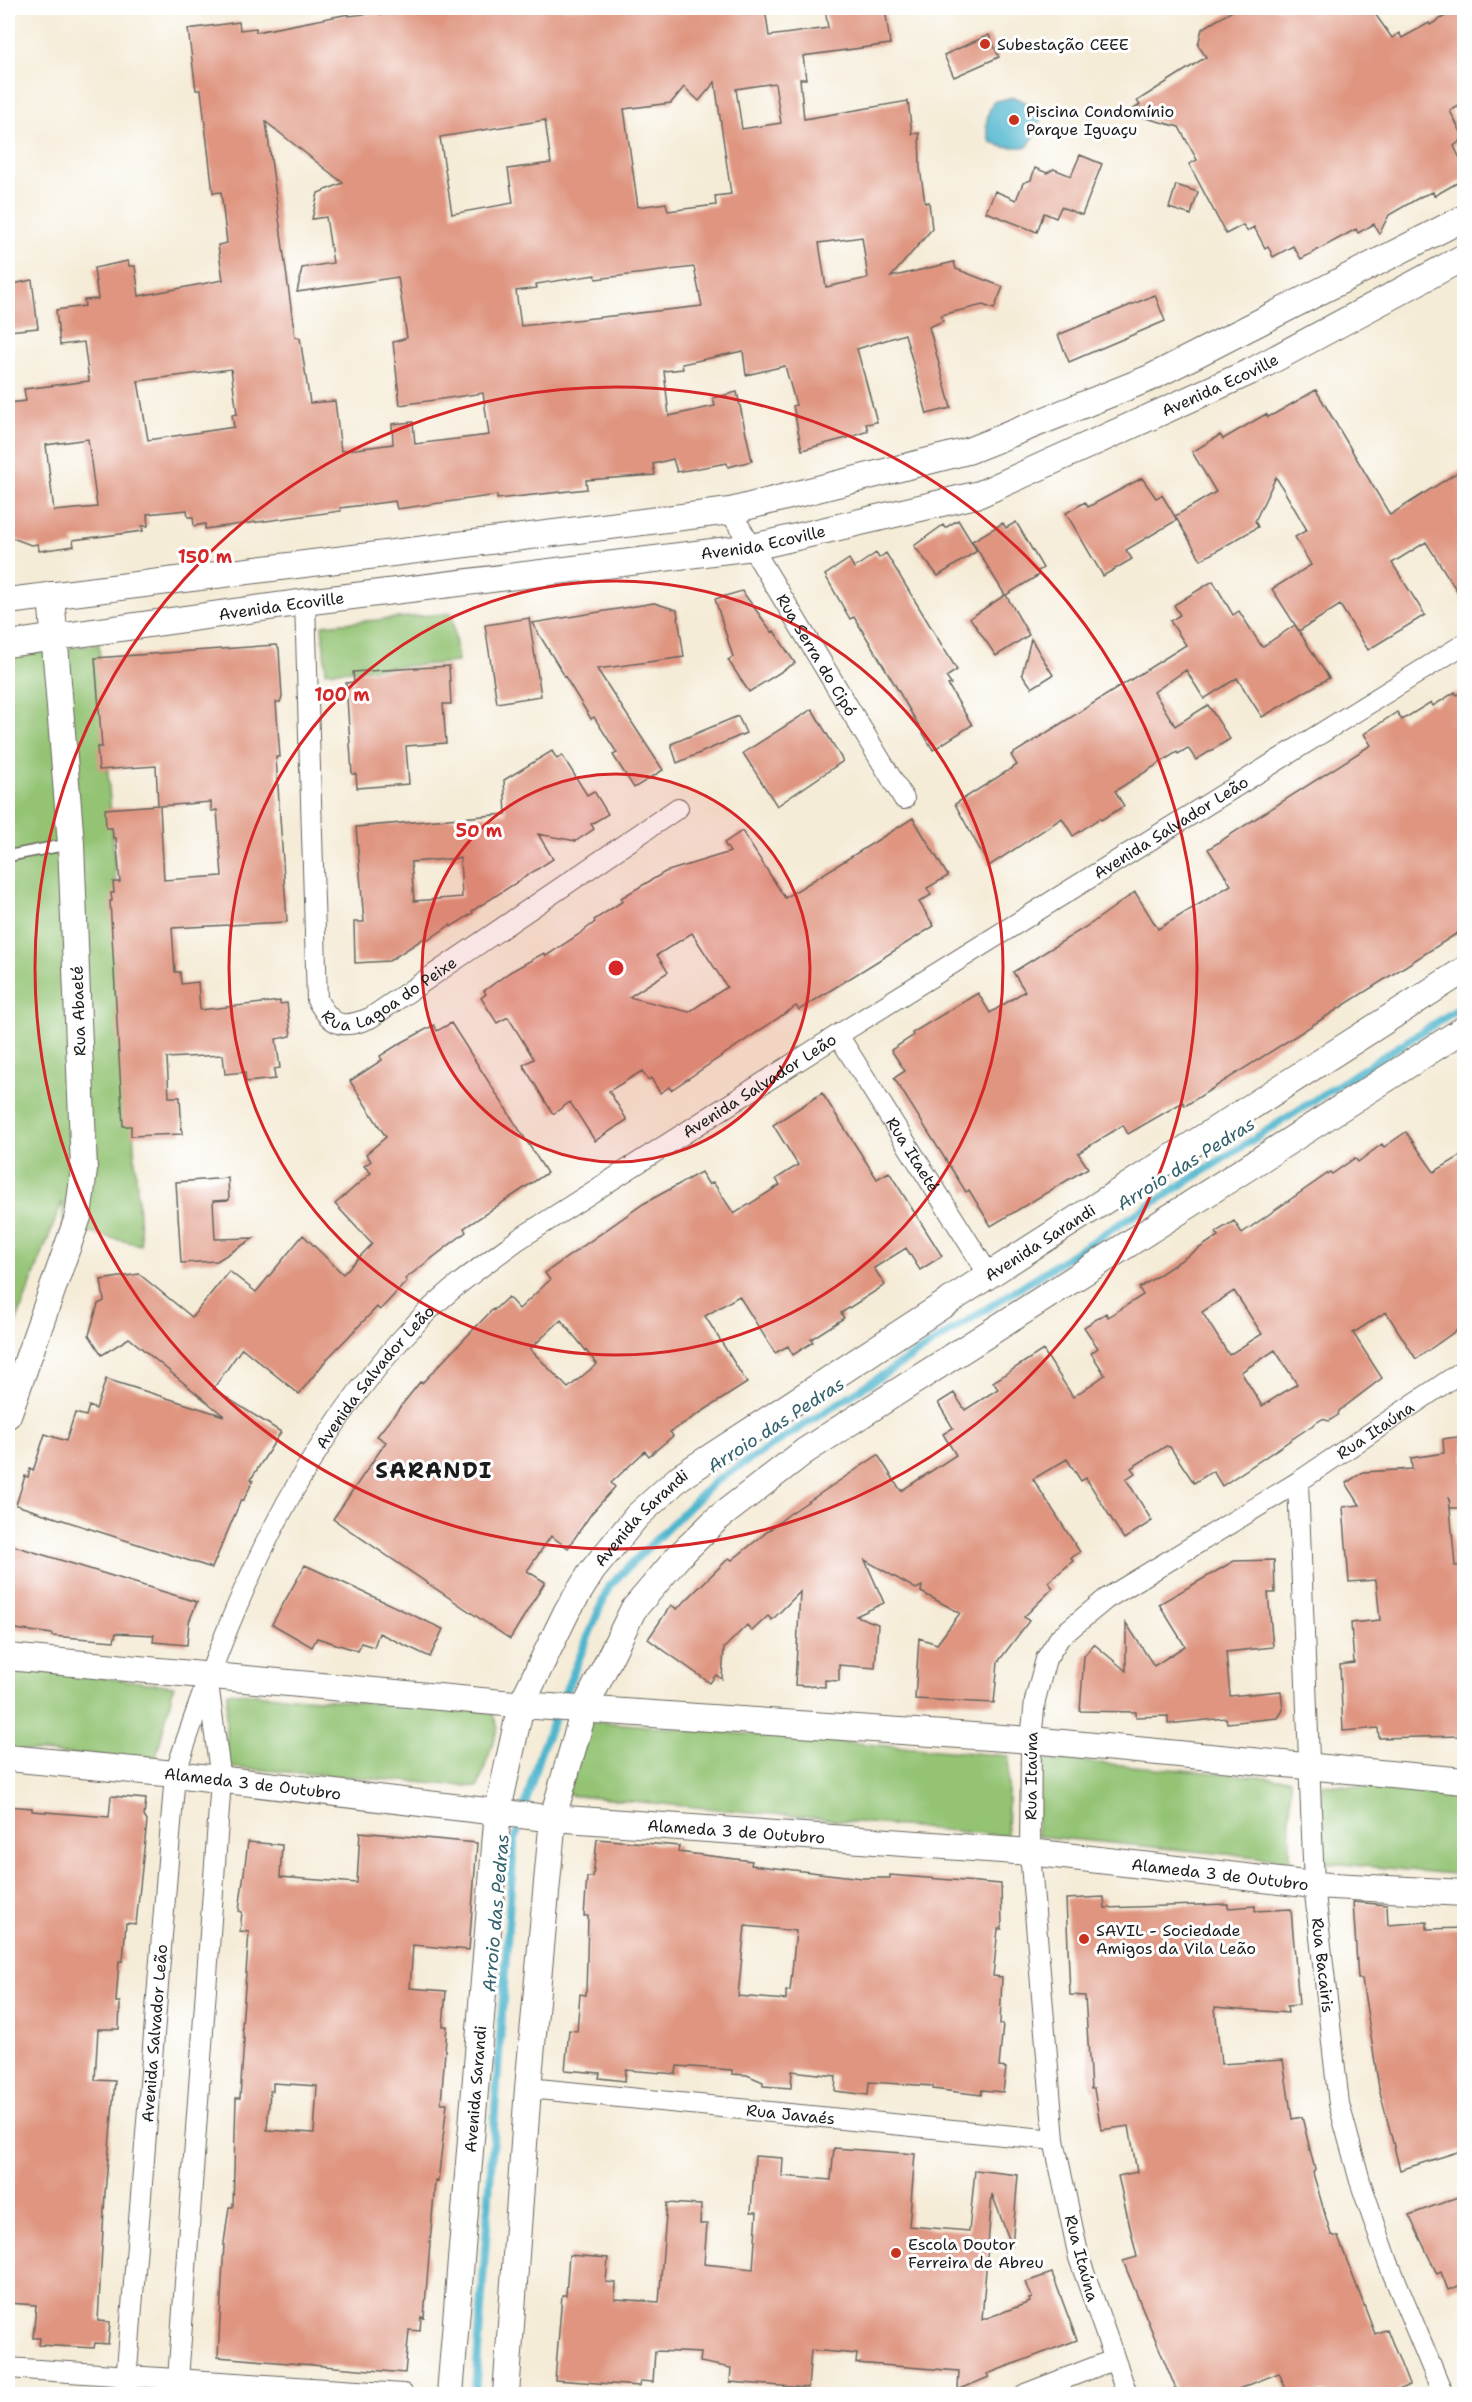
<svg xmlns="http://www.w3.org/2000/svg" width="1472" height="2402" font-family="'Shantell Sans',sans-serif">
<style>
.green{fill:#93c373;stroke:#587048;stroke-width:1.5}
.water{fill:#50b6ce;stroke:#366975;stroke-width:1.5}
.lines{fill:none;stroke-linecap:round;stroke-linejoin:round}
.stream{stroke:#50b6ce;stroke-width:8}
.building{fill:#df9580;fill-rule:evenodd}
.service-casing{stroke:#68655e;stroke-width:13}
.minor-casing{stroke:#68655e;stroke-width:22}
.tertiary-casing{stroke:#68655e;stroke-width:28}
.service{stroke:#fff;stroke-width:10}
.minor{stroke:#fff;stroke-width:20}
.tertiary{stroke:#fff;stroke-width:26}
.ring{fill:none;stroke:#d62828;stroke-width:3}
.poi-dot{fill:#c8321e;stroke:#fff;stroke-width:2}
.labels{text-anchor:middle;stroke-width:6;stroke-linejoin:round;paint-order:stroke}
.poi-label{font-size:16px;fill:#1c1c1c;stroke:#fff;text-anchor:start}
.street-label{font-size:16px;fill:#1c1c1c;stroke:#fff}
.water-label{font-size:18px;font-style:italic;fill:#33616c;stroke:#fff}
.district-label{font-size:22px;font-weight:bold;letter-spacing:1.5px;fill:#1c1c1c;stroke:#fff}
.centre{fill:#d62828;stroke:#fff;stroke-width:3}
.ring-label{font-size:18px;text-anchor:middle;font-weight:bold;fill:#d62828;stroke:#fff;stroke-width:6;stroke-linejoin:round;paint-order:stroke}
</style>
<rect width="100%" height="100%" fill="#fff"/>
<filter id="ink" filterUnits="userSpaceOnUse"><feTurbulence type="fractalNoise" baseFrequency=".0167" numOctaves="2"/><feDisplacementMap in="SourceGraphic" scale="12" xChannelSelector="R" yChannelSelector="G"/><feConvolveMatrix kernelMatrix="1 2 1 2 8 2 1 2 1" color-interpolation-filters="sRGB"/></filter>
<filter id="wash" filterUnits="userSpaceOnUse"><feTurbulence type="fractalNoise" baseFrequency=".008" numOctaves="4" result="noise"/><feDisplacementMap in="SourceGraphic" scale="24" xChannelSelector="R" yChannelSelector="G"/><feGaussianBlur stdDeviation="1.35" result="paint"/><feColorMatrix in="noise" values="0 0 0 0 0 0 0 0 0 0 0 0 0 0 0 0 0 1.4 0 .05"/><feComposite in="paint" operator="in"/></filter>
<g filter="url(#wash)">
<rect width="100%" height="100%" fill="#f5ecd8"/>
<!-- green -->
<path class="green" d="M452 613 458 662 326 672 322 625Z
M99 644 141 1245 64 1227 62 1202 8 1344V655Z
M8 1667 174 1686 155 1762 8 1749Z
M227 1692 492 1712 498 1728 478 1787 225 1767Z
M588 1721 1009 1756 1007 1836 567 1795Z
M1037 1758 1290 1779V1860L1037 1836Z
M1322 1784 1464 1793V1875L1319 1862Z"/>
<!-- water -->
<path class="water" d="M1013 97 1044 110 1036 134 1027 147H1004L991 142C984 127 986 117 993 102Z"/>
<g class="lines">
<!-- stream -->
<path class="stream" d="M475 2394 514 1844 540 1753 609 1586 713 1483 1464 1005"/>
</g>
<g id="blocks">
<!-- building -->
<path class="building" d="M432 8H765L769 36 828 28 825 8H885L890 44 803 56 806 79H800L804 119 908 101 912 134 919 133 920 168 925 203 929 202 932 229 891 277 954 262 956 269 1003 287 994 309 983 305 941 315 943 321 929 327 951 408 927 414 905 334 857 349 877 422 866 424 868 431 854 436 802 450 793 406 796 405 785 366 746 375 743 351 682 364 683 369 664 371 669 416 715 406 713 398 737 392 752 461 728 467 727 463 677 472 673 459 653 464 655 475 586 480 587 489 497 499V495L397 509 395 501 380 503 340 508 341 511 205 529V524L194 526 193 517H188L187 510 147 514 148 526H142L143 531 73 540 74 546 39 551 38 544 31 545 12 538 8 532V403L26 401 24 389 89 381 84 342 60 345 56 310 85 306 84 300 98 299 94 268 128 261 129 266H135L139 296 223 280 218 245 227 243 221 192 213 193 201 90H196L188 29 239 22 240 30 256 28V32L349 14V16L381 12V15ZM715 82 731 194 715 196 716 205 668 211 666 203 638 207 624 109 671 103 684 87 699 101ZM775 83 781 123 742 129 736 89ZM545 120 551 163 508 169 513 203 452 214 440 137ZM266 122 343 183 318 193 312 219 326 217 333 263 302 268 297 292 398 277 407 338 393 342 400 405 483 393 489 435 415 444 413 422 392 424 393 444 341 451 335 401 310 403 300 338 295 337ZM862 237 868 278 826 287 819 243ZM694 267 702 306 521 326 516 291 537 288 536 284 595 275 596 279ZM231 369 237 414 232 415 234 427 148 440 138 381ZM88 439 97 507 54 511 46 445Z
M1237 8H1371L1392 38 1399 33 1402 38 1429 23 1430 25 1459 8H1464V103L1450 111 1464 138 1454 146 1464 167V179L1434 196 1433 192 1422 196 1389 215 1379 234 1374 224 1358 233 1356 229 1301 259 1293 246 1273 257 1268 246 1265 248 1254 227 1247 231 1243 225 1226 234 1189 164 1197 160 1179 127 1127 113 1140 105 1137 101 1206 57 1198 45 1202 29Z
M989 35 999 57 954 77 944 55Z
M1080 155 1102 164 1082 215 1061 207 1056 218 1044 213 1037 232 986 212 995 191 1016 200 1023 183 1031 180 1035 168 1047 173 1054 169 1071 176Z
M1176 185 1198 192 1191 215 1169 208Z
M32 280 38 328 8 331V285Z
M1155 295 1165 321 1069 362 1058 335Z
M1316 390 1390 515 1464 468V602L1426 542 1392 563 1425 615 1368 650 1340 605 1299 631 1272 589 1311 565 1295 537 1307 530 1276 477 1255 521 1258 527 1201 560 1175 516 1216 492 1192 452 1220 435 1223 439 1266 414 1268 417 1276 413Z
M1142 478 1156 498 1162 495 1177 520 1126 550 1132 559 1103 576 1066 513 1085 502 1088 507Z
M958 520 977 551 938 576 914 546 943 525 945 528Z
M1016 522 1043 568 1037 572 1039 575 1006 595 1029 635 996 656 970 618 1005 595 972 541 1003 523 1006 528Z
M876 553 879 558 886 553 957 670 946 677 951 684 948 685 972 725 933 750 885 668 854 617 850 619 825 575 849 559 854 568Z
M1213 581 1233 615 1239 611 1262 647 1295 625 1329 678 1262 717 1237 678 1204 699 1186 670 1154 692 1175 726 1208 705 1230 739 1196 760 1188 748 1178 754 1177 752 1115 791 1124 806 1101 820 1100 818 1073 836 1062 818 989 866 955 804 1017 765 1011 755 1186 645 1170 621 1180 615 1174 605Z
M742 591 772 632 774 631 795 663 749 692 728 660 733 657 715 599Z
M654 603 677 610 684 657 597 669 663 770 634 788 613 755 617 753 594 717 591 719 532 623Z
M529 618 541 696 497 703 485 625Z
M1031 639 1053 675 1032 688 1022 674Z
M276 645 279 649 282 697 280 702H276L280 757H276L287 922 172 928 175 972H180L181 984 198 982 200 1010 280 1001V1004L287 1003 291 1036 276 1039 280 1068 274 1069 275 1079 246 1082 245 1072 225 1074 223 1055 167 1058 169 1097H180L182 1134 131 1136V1126H123L110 901H112L111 893H114L113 882H120L116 838H113L112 828H106L105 809 158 805 156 766 99 770 97 747H102L95 658ZM211 802V811L217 810 222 876 164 880 160 806Z
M449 666 451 704H443L446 743 406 746 409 784 357 788 356 774H352L346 683 354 682 353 672Z
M1464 690V929L1185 1106 1183 1102 1128 1134 1123 1125 1078 1153 1088 1168 991 1226 969 1190 966 1192 894 1078 905 1071 891 1050 913 1036 912 1033 978 993 990 1013 1025 991 1013 972 1092 923 1135 892 1158 929 1231 885 1208 849 1371 745 1364 734 1397 712 1402 720 1431 702 1433 706 1455 692 1457 695Z
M812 709 843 761 777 806 743 753Z
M738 716 746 733 677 763 671 744Z
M552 751 557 759 562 755 587 795 594 791 608 814 591 824 594 829 576 841 538 834 553 859 472 911 473 913 451 927 450 925 428 940 426 937 389 961 355 963 354 922H364L356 827 506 814 504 780ZM460 858 462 897 414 901 411 862Z
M913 818 948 876 927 888 931 895 919 902 934 926 799 1010 796 1006 671 1090 669 1087 660 1093 651 1078 648 1080 642 1071 609 1091 627 1120 595 1141 570 1102 553 1114 523 1065 534 1059 508 1017 497 1023 481 998 486 994 484 991 510 972 544 953 546 956 578 935 595 922 594 920 623 901 621 898 665 872 730 852 724 843 742 831 785 898ZM692 933 727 987 689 1012 629 997 668 972 657 955Z
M451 1023 547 1173 464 1228 466 1232 405 1279 407 1281 380 1310 377 1307 327 1359 299 1394 242 1348 213 1389 281 1432 251 1479 253 1481 243 1501 241 1500 212 1568 16 1505 25 1476 28 1477 30 1469 33 1471 45 1434 66 1441 75 1413 86 1416 89 1406 96 1409 106 1379 224 1416 129 1338 102 1355 89 1335 98 1304 104 1301 101 1280 139 1274 192 1317 229 1271 256 1292 303 1235 343 1274 372 1244 335 1204 371 1173 364 1166 371 1161 366 1154 386 1137 350 1081 382 1060 380 1056 399 1044 434 1025 437 1031Z
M822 1093 877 1179 889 1172 942 1256 920 1270 906 1248 874 1268 885 1285 841 1313 844 1318 811 1339 813 1342 793 1355 788 1346 775 1353 739 1296 705 1316 747 1383 670 1432 673 1436 649 1456 645 1451 611 1483 615 1487 591 1514 568 1548 551 1536 527 1571 545 1582 510 1639 333 1519 386 1442 377 1436 420 1382 422 1383 493 1309 494 1310 508 1297 519 1309 550 1280 545 1273 643 1204 701 1172 709 1185 713 1182 734 1214 780 1185 776 1179 798 1165 773 1125ZM561 1320 597 1364 568 1388 530 1349Z
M1406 1132 1434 1172 1464 1154V1325L1416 1359 1386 1312 1353 1333 1382 1378 1339 1411 1338 1415 1329 1421 1322 1419 1222 1486 1213 1471 1194 1483 1170 1447 1166 1446 1131 1468 1135 1473 1126 1479 1152 1521 1124 1539 1086 1478 1081 1481 1067 1459 1033 1479 1080 1552 1071 1558 1073 1561 1048 1582 1053 1588 1024 1617 1029 1621 998 1662 994 1703 915 1699 919 1638 937 1644 960 1613 921 1592 922 1586 916 1589 865 1560 884 1603 856 1616 878 1624 875 1668 839 1665V1681L825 1680V1687L795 1685 800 1592 772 1620 768 1616 752 1631 747 1625 724 1648 722 1679 716 1675 710 1683 648 1639 671 1605 677 1609 729 1558 732 1560 788 1515 878 1455 901 1491 956 1455 943 1434 953 1428 938 1403 954 1393 965 1410 998 1389 993 1382 1043 1350 1073 1397 1105 1375 1091 1353 1098 1348 1084 1327 1106 1313 1108 1317 1143 1295 1139 1288 1218 1236 1216 1232 1234 1221 1242 1233 1330 1172 1332 1174 1355 1158 1358 1162 1382 1144 1384 1147ZM1234 1291 1262 1334 1229 1355 1202 1312ZM1275 1350 1297 1384 1262 1406 1241 1372Z
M228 1178 229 1200 213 1201 215 1239 254 1238 217 1261 181 1263 176 1182Z
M1464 1436V1508H1450L1449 1497 1455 1566 1464 1565V1723H1460L1461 1736 1379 1738 1378 1728 1343 1731 1340 1665 1354 1663 1351 1623 1380 1620 1376 1580 1349 1582 1343 1507 1360 1505 1346 1483 1363 1472 1412 1469 1411 1458 1444 1453 1443 1439Z
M8 1544 197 1602 189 1622 187 1645 153 1642 154 1635 116 1633 114 1641 52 1636V1634L8 1628Z
M1274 1560 1275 1593H1268L1273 1647 1226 1652 1230 1696 1281 1691 1283 1710 1278 1718 1227 1723 1226 1718 1168 1724V1716L1136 1717V1712L1080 1711 1084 1656 1094 1644 1126 1671V1623L1154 1666 1185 1646 1159 1604 1234 1561Z
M305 1565 443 1629 430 1657 379 1633 374 1647 361 1643 358 1651 317 1638 312 1647 272 1624Z
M111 1796 146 1799 144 1816 147 1821 136 1924 126 1923 123 1961H119L116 2002H120L119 2029H98L95 2080 115 2081 105 2193 98 2321 110 2322 108 2344 95 2343 94 2348 39 2345 40 2338H33L36 2305 8 2303V1806L32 1808V1811L109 1817Z
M360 1832 477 1843 469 1950 413 1945 410 1988 446 1991 443 2026H447L441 2103H447L438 2182 435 2181 424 2318 421 2317 420 2331 409 2330 405 2373 218 2357 224 2243 229 2207H233L236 2098H240L244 2040 242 2027 249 1932 240 1931 242 1912 239 1911 248 1842 282 1845 280 1877 357 1883ZM273 2083 317 2086 314 2133 267 2130 270 2091H273Z
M597 1839 679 1846 678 1852 752 1861 751 1865 862 1878H890V1875L1001 1884 1002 1929H998L993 1976 1002 1977 1000 2024H1003L999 2067 1006 2068 1003 2092 982 2090 981 2095 933 2089V2086L869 2082 868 2095 835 2091 836 2076 792 2071 791 2088 763 2086V2082L747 2075 732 2074V2070L677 2066 676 2074 626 2070 625 2081 599 2078 600 2073 565 2070 569 2030 577 2031 580 1994 586 1995 588 1916H584L587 1877H593ZM745 1926 796 1931 790 1991H786V2000L738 1996Z
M1104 1897 1105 1908 1228 1904V1908L1255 1906V1911L1291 1909 1299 2005 1287 2006 1288 2013 1215 2007 1221 2064 1283 2060 1292 2119 1302 2117 1315 2170 1313 2173 1331 2235 1338 2237 1375 2334 1387 2329 1409 2385 1398 2390 1400 2394H1288L1279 2373 1226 2394H1178L1123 2261 1137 2257 1118 2176 1137 2172 1129 2126 1101 2130 1094 2089H1091L1085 1996 1070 1995 1066 1899Z
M1353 1902 1387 1905 1388 1925 1427 1922V1929L1464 1928V2150L1400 2170 1379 2088 1362 1979H1358Z
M834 2148 915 2154 909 2226 969 2231 975 2170 1018 2175 1012 2247 992 2194 982 2320 1030 2302 1029 2299 1032 2298 1026 2282 1052 2273 1077 2340 987 2374 989 2377 958 2390 959 2371 856 2363 857 2354 811 2350 808 2388 730 2382 731 2368 700 2362 701 2353 655 2351 653 2382 640 2381 639 2386 555 2380 562 2295H566L569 2255 608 2258 606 2282 616 2283 615 2299 659 2302 667 2203 701 2205 700 2224H707L704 2264 753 2269 757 2212H751L755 2156 783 2158 782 2176 831 2180Z
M1464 2195V2284L1448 2290 1441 2272 1437 2274 1409 2215Z"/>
</g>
</g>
<g filter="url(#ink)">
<use href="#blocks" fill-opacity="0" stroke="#68655e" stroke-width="1.5"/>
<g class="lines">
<defs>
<path id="service" d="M8 856 70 844"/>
<g id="minor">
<path id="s1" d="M730 511 904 799"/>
<path id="s2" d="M305 602 317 1000C333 1027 342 1029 370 1018L678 808"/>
<path id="s3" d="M838 1035 989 1275"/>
<path id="s4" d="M1298 1482 1314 1885 1339 2104 1360 2181 1388 2262 1443 2394"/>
<path id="s5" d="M528 2088 1054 2140"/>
<path d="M8 2368 403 2394"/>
<path id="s6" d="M125 2394 175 1774C232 1602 293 1452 420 1319 449 1289 485 1264 519 1239L838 1035 1464 644"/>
<path d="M177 2394 221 1780 208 1683"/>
<path d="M1025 2394 1113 2360"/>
<path id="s7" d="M1127 2394 1079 2258 1054 2140 1030 1852 1031 1740 1035 1700 1046 1659 1060 1637 1106 1599 1298 1482 1464 1370"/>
</g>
<g id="tertiary">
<path d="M8 601 730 511 968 451 1150 378 1464 218"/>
<path id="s8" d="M8 644 305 602 753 547 980 494 1254 370 1464 257"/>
<path d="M8 1415 78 1217 84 1170 71 844 51 595"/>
<path d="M8 1657 536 1706 1031 1740 1464 1781"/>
<path id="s9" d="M8 1758 175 1774 538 1817 1030 1852 1314 1885 1464 1893"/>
<path id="s10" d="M450 2394 498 1810 521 1705 567 1611 592 1571 637 1516 680 1477 989 1275 1464 970"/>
<path d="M506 2394 528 2088 553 1817 584 1710 633 1610 678 1557 717 1519 805 1451 1464 1029"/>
</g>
</defs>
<!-- service casing -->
<use href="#service" class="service-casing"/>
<!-- minor casing -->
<use href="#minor" class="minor-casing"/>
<!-- tertiary casing -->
<use href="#tertiary" class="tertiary-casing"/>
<!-- service -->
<use href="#service" class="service"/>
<!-- minor -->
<use href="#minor" class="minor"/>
<!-- tertiary -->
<use href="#tertiary" class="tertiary"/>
</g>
</g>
<!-- distance rings -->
<circle cx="616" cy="968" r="194" fill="#d62828" fill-opacity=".12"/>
<g class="ring">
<circle cx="616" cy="968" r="194"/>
<circle cx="616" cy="968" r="387"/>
<circle cx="616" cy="968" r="581"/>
</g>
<!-- markers -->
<g class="poi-dot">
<circle cx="985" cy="44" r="6"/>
<circle cx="1014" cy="120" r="6"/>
<circle cx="1084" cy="1939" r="6"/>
<circle cx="896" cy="2253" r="6"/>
</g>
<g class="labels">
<!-- poi labels -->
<g class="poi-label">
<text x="997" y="50">Subestação CEEE</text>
<text x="1026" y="117">Piscina Condomínio<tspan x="1026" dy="18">Parque Iguaçu</tspan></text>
<text x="1096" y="1936">SAVIL - Sociedade<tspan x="1096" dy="18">Amigos da Vila Leão</tspan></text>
<text x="908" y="2250">Escola Doutor<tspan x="908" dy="18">Ferreira de Abreu</tspan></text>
</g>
<!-- street labels -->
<g class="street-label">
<text dy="6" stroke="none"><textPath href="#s8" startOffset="1248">Avenida Ecoville</textPath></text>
<text dy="6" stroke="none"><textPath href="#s8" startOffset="762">Avenida Ecoville</textPath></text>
<text dy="6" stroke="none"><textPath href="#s8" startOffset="276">Avenida Ecoville</textPath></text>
<text dy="6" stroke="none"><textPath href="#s1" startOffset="168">Rua Serra do Cipó</textPath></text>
<text dy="6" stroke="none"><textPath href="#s6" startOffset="2042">Avenida Salvador Leão</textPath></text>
<text dy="6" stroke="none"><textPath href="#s2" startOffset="489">Rua Lagoa do Peixe</textPath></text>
<text transform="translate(78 1011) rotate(-92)" y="6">Rua Abaeté</text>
<text dy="6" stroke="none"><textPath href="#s6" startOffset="1556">Avenida Salvador Leão</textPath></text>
<text dy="6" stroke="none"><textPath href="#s3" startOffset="141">Rua Itaeté</textPath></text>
<text dy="6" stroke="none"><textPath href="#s10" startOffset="1404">Avenida Sarandi</textPath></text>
<text dy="6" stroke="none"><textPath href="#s6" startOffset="1070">Avenida Salvador Leão</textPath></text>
<text dy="6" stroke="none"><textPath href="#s7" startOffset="1152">Rua Itaúna</textPath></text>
<text dy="6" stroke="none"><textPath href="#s10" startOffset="918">Avenida Sarandi</textPath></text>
<text dy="6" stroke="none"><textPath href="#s7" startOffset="630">Rua Itaúna</textPath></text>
<text dy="6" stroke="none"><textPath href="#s9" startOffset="246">Alameda 3 de Outubro</textPath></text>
<text dy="6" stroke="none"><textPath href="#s9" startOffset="732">Alameda 3 de Outubro</textPath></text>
<text dy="6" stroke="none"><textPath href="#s9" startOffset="1218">Alameda 3 de Outubro</textPath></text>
<text dy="6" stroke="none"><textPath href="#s4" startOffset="484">Rua Bacairis</textPath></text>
<text dy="6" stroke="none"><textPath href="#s6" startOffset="362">Avenida Salvador Leão</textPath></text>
<text dy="6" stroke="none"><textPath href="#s10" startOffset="306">Avenida Sarandi</textPath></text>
<text dy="6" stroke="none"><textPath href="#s5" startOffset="264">Rua Javaés</textPath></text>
<text transform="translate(1082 2258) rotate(75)" y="6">Rua Itaúna</text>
</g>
<!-- water labels -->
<g class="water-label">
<text transform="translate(1186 1164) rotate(-32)" y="6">Arroio das Pedras</text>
<text transform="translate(776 1425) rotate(-33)" y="6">Arroio das Pedras</text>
<text transform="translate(496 1913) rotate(-85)" y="6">Arroio das Pedras</text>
</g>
<!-- district labels -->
<g class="district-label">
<text x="434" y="1478">SARANDI</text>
</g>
</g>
<circle cx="616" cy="968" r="9" class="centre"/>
<g class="ring-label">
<text x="205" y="563">150 m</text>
<text x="342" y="701">100 m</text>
<text x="479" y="837">50 m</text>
</g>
<!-- margin -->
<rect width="1472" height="2402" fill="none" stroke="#fff" stroke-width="30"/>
</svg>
